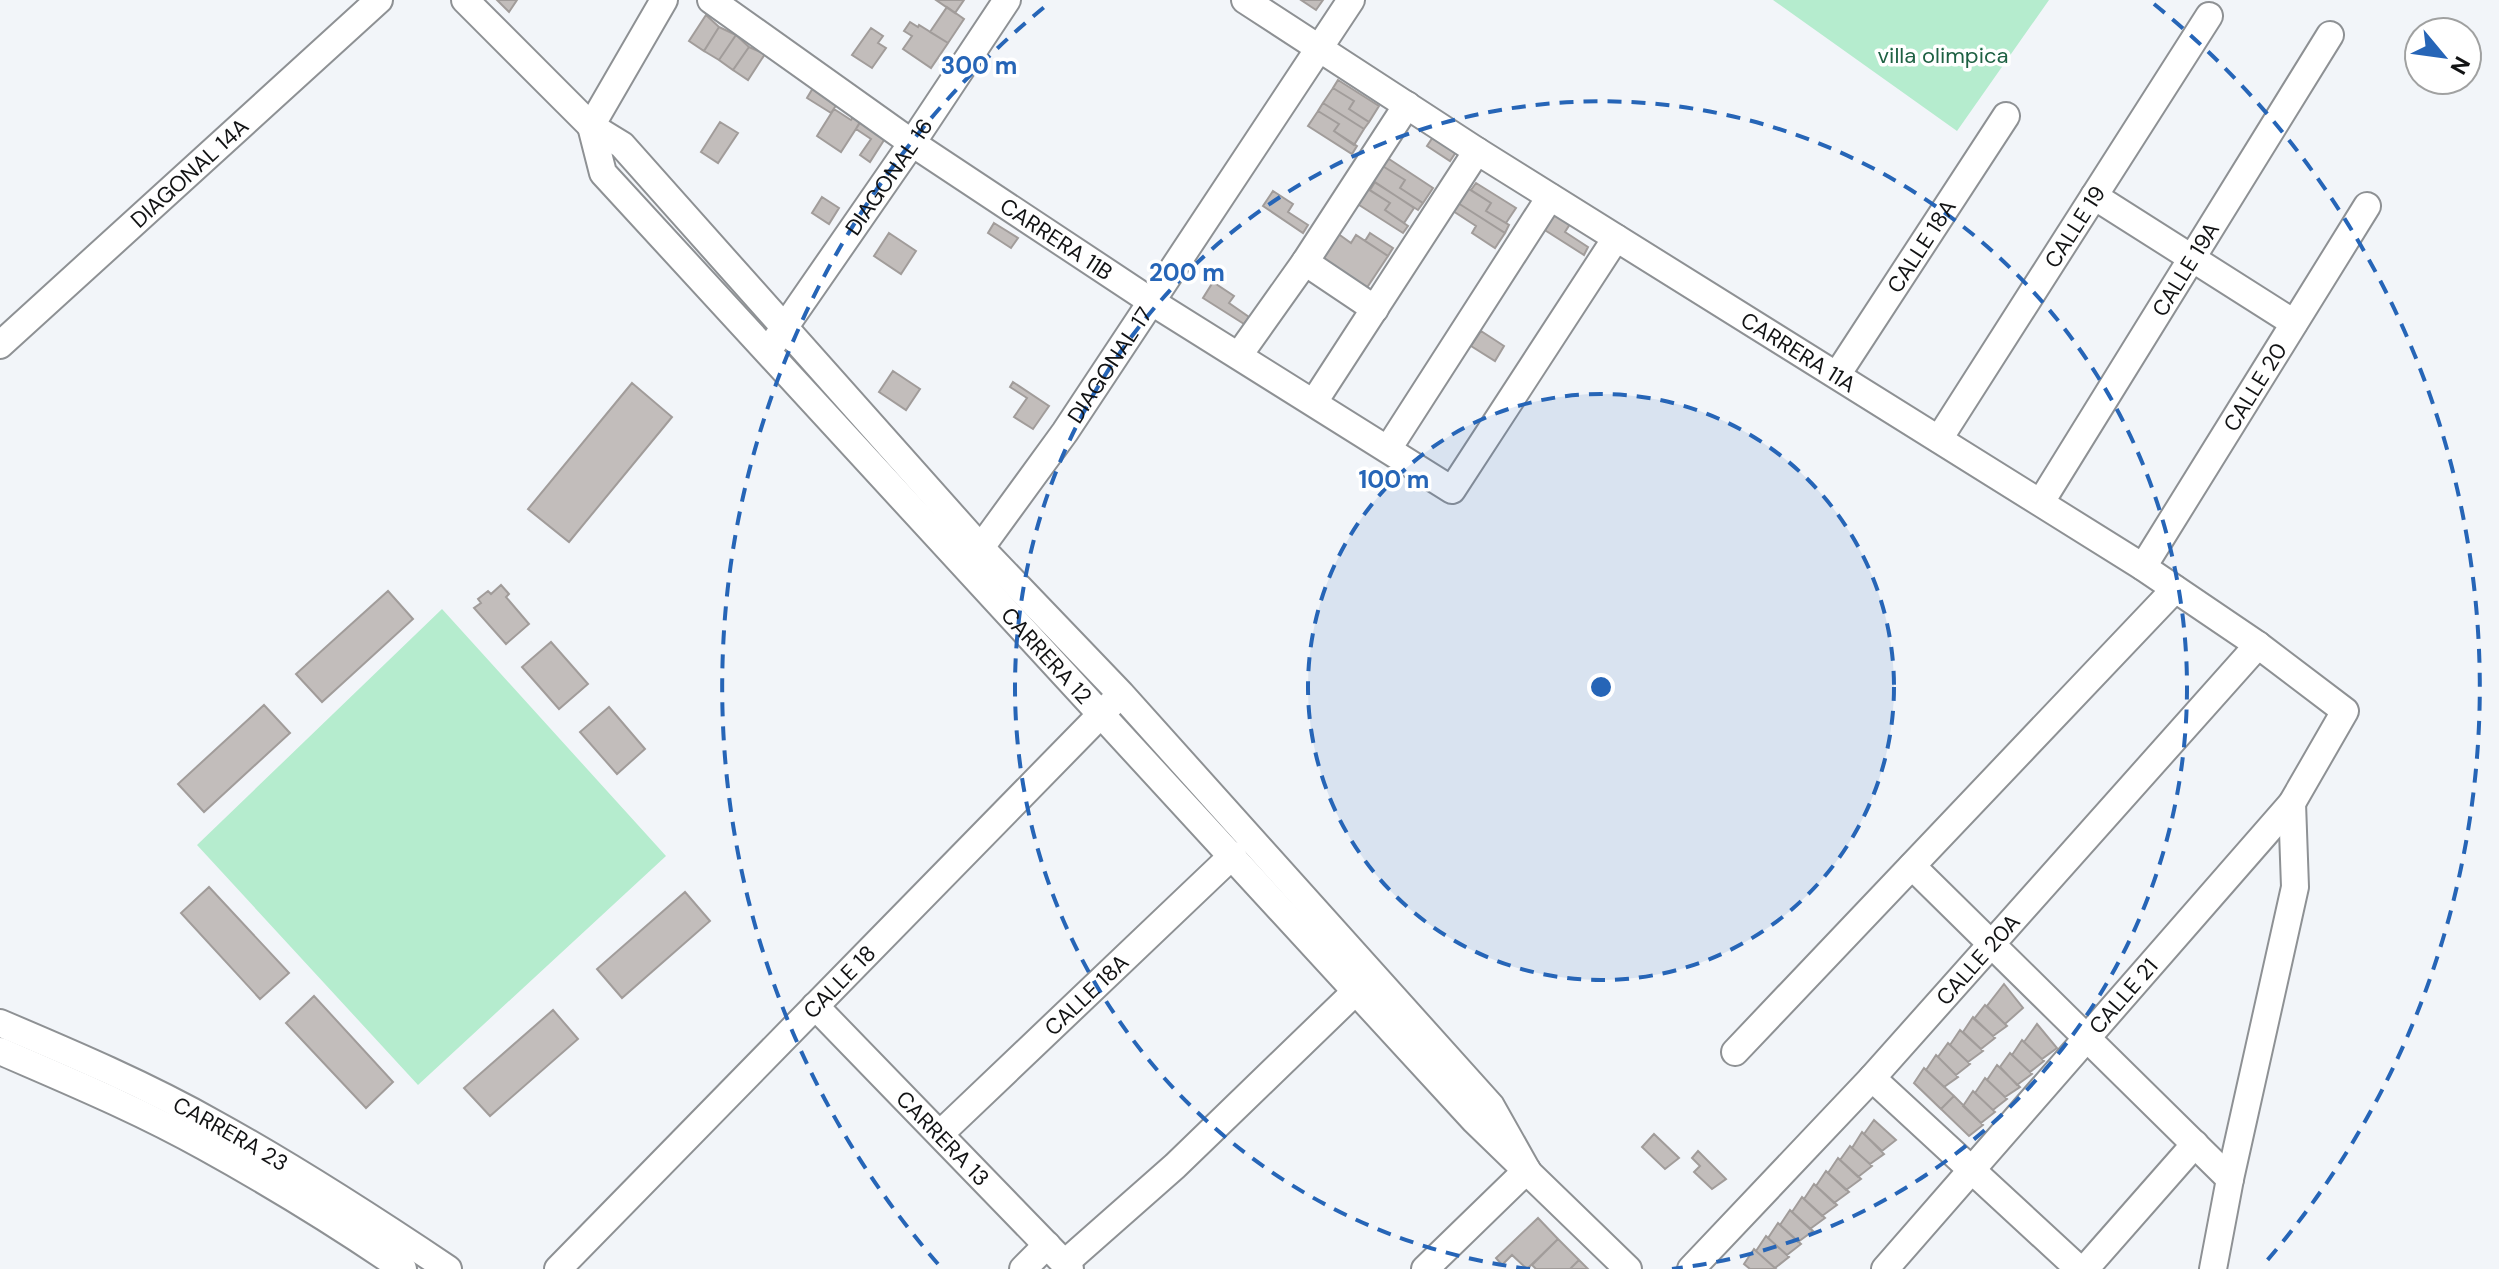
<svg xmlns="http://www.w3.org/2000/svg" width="2499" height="1269" font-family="'DM Sans',sans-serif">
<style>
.green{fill:#b5ecce}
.building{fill:#c2bdbb;stroke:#a19c9a;stroke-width:2}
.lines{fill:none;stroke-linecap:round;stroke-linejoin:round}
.minor-casing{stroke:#8e9194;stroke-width:30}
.minor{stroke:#fff;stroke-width:26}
.ring{fill:none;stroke:#2665b7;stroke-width:4;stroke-dasharray:14 10}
.labels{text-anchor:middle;stroke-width:7;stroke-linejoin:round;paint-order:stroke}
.park-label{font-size:22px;fill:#1e6143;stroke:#fff}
.street-label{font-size:22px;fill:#121314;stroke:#fff}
.centre{fill:#2665b7;stroke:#fff;stroke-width:4}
.ring-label{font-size:24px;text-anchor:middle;font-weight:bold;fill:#2665b7;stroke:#fff;stroke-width:7;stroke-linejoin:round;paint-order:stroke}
</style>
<rect width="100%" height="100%" fill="#f2f5f9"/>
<!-- green -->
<path class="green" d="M1773 0H2049L1957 131Z
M442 609 666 856 418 1085 197 845Z"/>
<!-- building -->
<path class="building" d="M497 0H517L509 12Z
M936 0H964L955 13Z
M1301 0H1323L1316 10Z
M947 7 964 19 948 43 930 32Z
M706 15 719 27 704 51 689 41Z
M910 22 918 27 919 25 948 43 931 68 903 49 912 36 904 31Z
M719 27 736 35 719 60 704 51Z
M871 28 883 36 878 43 886 48 872 68 852 55Z
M736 35 749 47 733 70 719 60Z
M749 47 765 54 748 80 733 70Z
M1338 80 1379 106 1369 122 1349 109 1354 101 1333 88Z
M813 88 837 104 831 113 807 98Z
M1333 88 1354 101 1349 109 1369 122 1364 129 1323 103Z
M1323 103 1364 129 1354 145 1334 131 1339 124 1318 111Z
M834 109 851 120 856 113 863 118 841 152 817 136Z
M1318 111 1339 124 1334 131 1357 146 1352 154 1308 126Z
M861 120 886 137 870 162 860 155 871 139 856 129Z
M720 122 738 133 718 163 701 152Z
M1437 131 1460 146 1450 161 1427 146Z
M1386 157 1433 188 1423 203 1400 188 1405 180 1381 165Z
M1381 165 1405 180 1400 188 1423 203 1418 210 1371 180Z
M1375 182 1414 208 1404 223 1385 210 1390 203 1370 190Z
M1476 183 1516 208 1506 223 1486 211 1491 203 1471 190Z
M1366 188 1390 203 1385 210 1408 226 1403 233 1356 203Z
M1467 188 1491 203 1486 211 1509 225 1505 233 1458 203Z
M1273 191 1293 204 1288 212 1308 225 1303 233 1263 206Z
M822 197 839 208 829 224 812 213Z
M1458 203 1505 233 1495 248 1472 233 1476 226 1453 211Z
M1550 212 1570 224 1565 232 1588 247 1584 255 1540 227Z
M994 223 1018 238 1011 248 988 233Z
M889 233 916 251 901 274 874 256Z
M1337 233 1351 243 1356 235 1388 256 1366 289 1320 259Z
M1370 233 1393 248 1388 256 1365 241Z
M1213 282 1234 296 1229 303 1249 317 1244 324 1203 298Z
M1481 331 1504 346 1495 361 1471 346Z
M893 371 920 389 906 410 879 392Z
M1013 382 1049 406 1033 429 1014 417 1027 398 1010 387Z
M632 383 672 417 569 542 528 509Z
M501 585 509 594 506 597 529 624 506 644 474 608 481 603 478 599 488 591 491 594Z
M388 591 413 619 322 702 296 674Z
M551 642 588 684 559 709 522 667Z
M264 705 290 733 204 812 178 784Z
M609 707 645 749 617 774 580 732Z
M209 887 289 973 260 999 181 913Z
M685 892 710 921 622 998 597 969Z
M2004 984 2023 1008 2005 1024 1987 1006Z
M314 996 393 1082 366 1108 286 1023Z
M1985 1005 2007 1026 1993 1036 1974 1019Z
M553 1010 578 1039 490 1116 464 1088Z
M1973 1017 1995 1038 1981 1049 1963 1032Z
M2037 1024 2057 1048 2042 1059 2024 1042Z
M1960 1030 1983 1051 1968 1062 1950 1045Z
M2022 1040 2044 1061 2030 1072 2012 1055Z
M1948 1043 1970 1064 1956 1075 1938 1057Z
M2010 1053 2032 1074 2017 1085 2000 1067Z
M1936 1055 1958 1077 1944 1087 1926 1070Z
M1997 1065 2020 1087 2005 1097 1987 1080Z
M1924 1068 1954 1096 1941 1109 1914 1083Z
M1985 1078 2007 1099 1993 1110 1975 1093Z
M1973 1091 1995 1112 1981 1123 1963 1106Z
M1954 1096 1983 1125 1969 1136 1941 1109Z
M1874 1120 1896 1140 1882 1151 1864 1134Z
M1862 1132 1884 1154 1870 1164 1852 1148Z
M1654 1134 1679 1158 1665 1169 1642 1147Z
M1850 1146 1872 1166 1858 1177 1840 1160Z
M1698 1151 1726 1179 1712 1189 1694 1172 1700 1166 1692 1158Z
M1838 1158 1861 1179 1846 1190 1828 1173Z
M1826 1171 1849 1192 1834 1203 1816 1186Z
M1814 1184 1837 1205 1822 1216 1804 1199Z
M1802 1197 1825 1218 1810 1229 1792 1212Z
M1790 1210 1813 1231 1798 1242 1780 1225Z
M1538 1218 1558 1239 1527 1269 1512 1255 1502 1265 1496 1258Z
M1778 1223 1801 1244 1787 1255 1768 1238Z
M1766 1236 1789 1257 1775 1268 1756 1251Z
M1558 1239 1579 1260 1570 1269H1536L1532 1265Z
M1754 1249 1756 1251 1776 1269H1750L1744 1264Z
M1579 1260 1588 1269H1570Z"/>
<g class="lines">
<defs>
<g id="minor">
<path d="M465 0 591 126 622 145 981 548 1121 694 1491 1106 1527 1170"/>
<path id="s1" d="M711 0 912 143 1152 302 1452 490 1616 238"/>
<path id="s2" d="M1245 0 1477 151 2143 567 2258 645 2345 711 2292 803 1885 1269"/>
<path id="s3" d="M591 126 603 173 1475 1121 1628 1269"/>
<path d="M591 126 664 0"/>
<path d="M2094 196 2294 323"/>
<path d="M1305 262 1375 309"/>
<path id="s4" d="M775 341 912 143 1007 0"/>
<path id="s5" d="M0 345 379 0"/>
<path d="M1239 355 1305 262 1407 105"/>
<path id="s6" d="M1837 375 2006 116"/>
<path d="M1314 402 1477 151"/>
<path id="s7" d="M1939 439 2209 16"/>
<path d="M1388 449 1550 197"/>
<path id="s8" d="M2041 502 2330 35"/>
<path id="s9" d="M971 561 1065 432 1351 0"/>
<path id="s10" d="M2143 567 2367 206"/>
<path d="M1912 866 2230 1179"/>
<path id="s11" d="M815 1006 1070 1269"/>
<path id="s12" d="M0 1023C73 1054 146 1085 215 1124 295 1168 372 1218 448 1269"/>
<path d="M0 1051C69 1081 139 1110 205 1147 272 1184 339 1225 403 1269"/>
<path d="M1735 1052 2175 589"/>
<path d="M1872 1078 2079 1269"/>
<path id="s13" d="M940 1134 1233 855"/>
<path d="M1065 1263 1175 1166 1357 990"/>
<path id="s14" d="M558 1269 1113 702"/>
<path d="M1023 1269 1047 1245"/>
<path d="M1425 1269 1527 1170"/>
<path id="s15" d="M1691 1269 1872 1078 2258 645"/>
<path d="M2085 1269 2195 1144"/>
<path d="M2213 1269 2230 1179 2295 887 2292 803"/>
</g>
</defs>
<!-- minor casing -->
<use href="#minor" class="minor-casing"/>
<!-- minor -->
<use href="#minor" class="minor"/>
</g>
<!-- distance rings -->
<circle cx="1601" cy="687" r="293" fill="#2665b7" fill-opacity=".12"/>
<g class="ring">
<circle cx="1601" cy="687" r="293"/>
<path d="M1530 1269A586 586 0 1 1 1672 1269"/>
<path d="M938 1264A879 879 0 0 1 1048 4M2154 4A879 879 0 0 1 2264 1264"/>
</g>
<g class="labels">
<!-- park labels -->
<g class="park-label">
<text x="1943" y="63">villa olimpica</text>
</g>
<!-- street labels -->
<g class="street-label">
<text dy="8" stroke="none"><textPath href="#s5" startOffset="256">DIAGONAL 14A</textPath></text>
<text dy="8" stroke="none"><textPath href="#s4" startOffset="200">DIAGONAL 16</textPath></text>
<text dy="8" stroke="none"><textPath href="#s7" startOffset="252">CALLE 19</textPath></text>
<text dy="8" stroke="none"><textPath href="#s1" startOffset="420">CARRERA 11B</textPath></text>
<text dy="8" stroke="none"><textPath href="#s6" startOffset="154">CALLE 18A</textPath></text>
<text dy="8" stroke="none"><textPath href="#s8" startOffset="274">CALLE 19A</textPath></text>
<text dy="8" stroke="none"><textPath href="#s2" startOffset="656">CARRERA 11A</textPath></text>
<text dy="8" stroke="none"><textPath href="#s9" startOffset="240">DIAGONAL 17</textPath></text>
<text dy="8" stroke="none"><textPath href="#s10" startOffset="212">CALLE 20</textPath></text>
<text dy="8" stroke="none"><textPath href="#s3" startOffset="704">CARRERA 12</textPath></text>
<text dy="8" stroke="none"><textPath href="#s15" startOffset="422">CALLE 20A</textPath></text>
<text dy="8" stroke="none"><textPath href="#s14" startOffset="402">CALLE 18</textPath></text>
<text dy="8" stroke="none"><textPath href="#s13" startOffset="202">CALLE 18A</textPath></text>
<text transform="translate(2123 996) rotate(-49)" y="8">CALLE 21</text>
<text dy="8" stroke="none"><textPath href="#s12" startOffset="256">CARRERA 23</textPath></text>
<text dy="8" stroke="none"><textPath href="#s11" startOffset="184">CARRERA 13</textPath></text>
</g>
</g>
<circle cx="1601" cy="687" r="12" class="centre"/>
<g class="ring-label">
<text x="979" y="74">300 m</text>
<text x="1187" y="281">200 m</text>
<text x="1394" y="488">100 m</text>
</g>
<!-- north arrow -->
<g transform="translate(2443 56) rotate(119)"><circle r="38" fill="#ffffff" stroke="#a0a1a1" stroke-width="2"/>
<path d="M0-6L14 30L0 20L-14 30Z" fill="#2665b7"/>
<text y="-12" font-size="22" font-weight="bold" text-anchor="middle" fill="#121314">N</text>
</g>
</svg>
